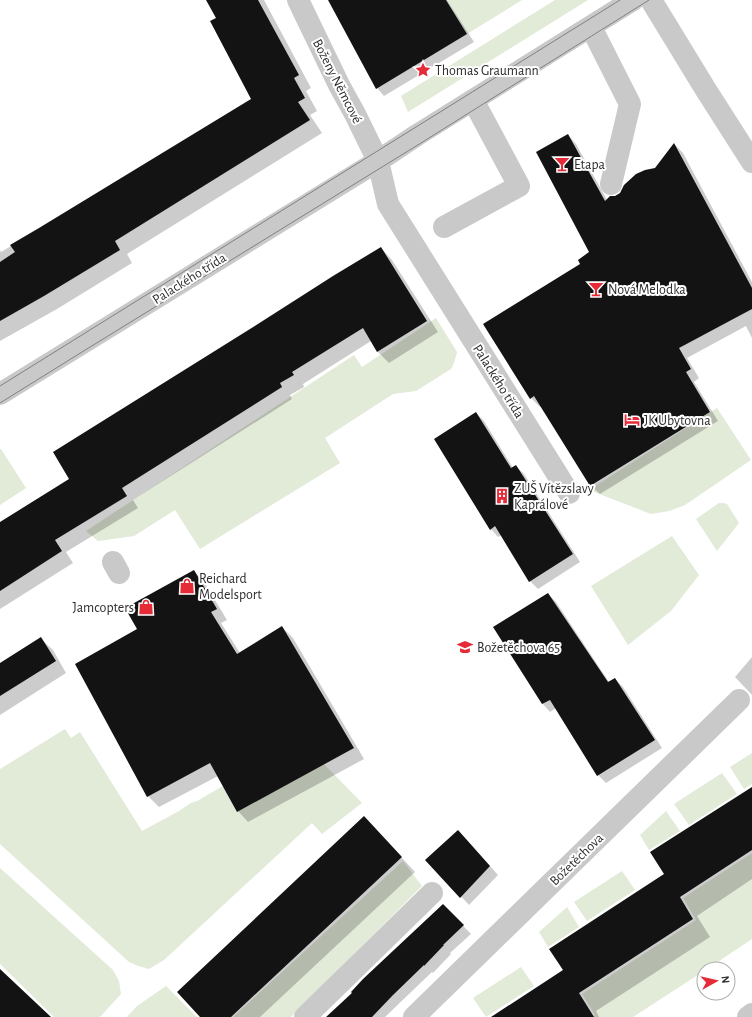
<svg xmlns="http://www.w3.org/2000/svg" width="752" height="1017" font-family="'Alegreya Sans',sans-serif">
<style>
.green{fill:#e2ead8}
.shadow{fill:#0003}
.building{fill:#131313}
.lines{fill:none;stroke-linecap:round;stroke-linejoin:round}
.minor{stroke:#c9c9c9;stroke-width:22}
.tram{stroke:#818181;stroke-width:1}
.labels{text-anchor:middle;stroke-width:4;stroke-linejoin:round;paint-order:stroke}
.poi-label{font-size:14px;fill:#2c2c2c;stroke:#fff;text-anchor:start}
.street-label{font-size:14px;fill:#2c2c2c;stroke:#fff}
</style>
<rect width="100%" height="100%" fill="#fff"/>
<!-- green -->
<path class="green" d="M447 0H522L467 34Z
M555 0H588L408 112 401 96Z
M436 318 457 352 454 363 451 369 416 391 393 394 325 438 340 463 200 549 175 510 134 536 98 541 86 531 354 355 362 367Z
M717 408 751 460 685 505 669 511 651 514 589 490Z
M0 449H1L26 488 0 505Z
M719 503H723L727 504 739 523 717 551 696 519Z
M672 536 699 575 671 611 628 645 591 586Z
M65 729 71 738 80 732 142 831 179 811 191 803 197 801 223 786 237 812 324 764 362 803 322 834 312 823 164 960 149 969 138 966 129 962 0 844V769Z
M752 753V784L744 789 730 767Z
M722 773 737 794 689 825 674 804Z
M666 811 680 831 649 850 640 835Z
M752 853V939L707 969H704V971L633 1017H593L595 1015 582 994 696 920 683 898Z
M403 861 422 886 291 1017H233Z
M0 868 113 970 119 981 121 994 100 1017H54L0 964Z
M622 871 635 890 587 921 574 902Z
M567 907 579 927 548 947 539 932Z
M521 967 534 986 486 1017 473 998Z
M166 986 197 1017H127L137 1006Z"/>
<!-- shadow -->
<path class="shadow" d="M207 0H264L311 88 306 91 317 111 310 115 322 133 127 254 132 263 57 309 0 341V250L1 252 59 217 252 100 217 19Z
M329 0H447L474 42 384 96 377 88Z
M568 135 576 144 607 200 615 197 656 169 675 145 683 153 752 282V338L746 326 687 358 699 378 694 382 718 421 600 494 591 486 542 406 540 407 531 398 582 265 590 252Z
M381 248 392 260 438 332 389 363 378 352 371 341 303 384 304 387 290 395 292 399 133 500 138 508 66 552 73 563 0 609V523L71 479Z
M476 413 484 421 513 468 516 466 524 474 580 562 538 589 530 581 502 535 498 537 491 529Z
M194 571 204 582 227 620 221 623 240 653 282 627 293 638 364 759 248 822 238 811 218 776 159 807 148 796 138 630Z
M548 594 556 602 609 682 615 679 623 687 662 748 606 783 598 775 556 708 550 712 543 704 494 627Z
M41 639 53 650 66 673 0 715V664Z
M752 657V695L735 677Z
M752 788V879L697 916 710 937 596 1011 599 1017H492L565 971 666 874Z
M378 832 415 872 260 1017H202Z
M466 839 498 875 469 905 427 860Z
M443 905 471 934 450 953 451 954 433 973 432 972 385 1017H328L364 980Z"/>
<!-- building -->
<path class="building" d="M206 0H258L299 75 294 78 305 98 298 102 310 120 115 241 120 250 44 296 0 321V262L15 252 10 245 39 228 251 99 210 21 216 18Z
M328 0H446L467 34 376 89Z
M568 134 605 201 610 196H615L620 193 624 185 636 174 645 170 655 168 674 143 752 288V309L679 348 691 369 686 372 710 412 590 486 534 396 530 399 483 324 580 264 578 260 589 252 536 152Z
M381 247 427 321 377 352 363 328 292 372 294 375 280 383 282 387 122 488 127 496 55 540 62 551 0 591V522L69 479 53 452 261 322 333 276Z
M476 412 511 468 516 465 573 554 529 582 495 526 490 530 434 439Z
M194 570 217 609 211 612 237 654 282 626 354 748 237 812 210 763 147 797 75 664 137 629 125 608Z
M548 593 608 682 615 678 655 740 597 776 550 700 542 704 493 627Z
M41 637 56 661 0 696V663Z
M752 787V850L680 897 693 919 579 993 594 1017H491L563 970 549 949 664 874 650 852Z
M364 816 402 857 231 1017H200L177 992Z
M458 830 490 866 460 898 425 860Z
M443 904 464 925 443 945H444L424 966V965L393 995 372 1017H326L352 993 351 992 363 979Z
M0 969 51 1017H0Z"/>
<g class="lines">
<!-- minor -->
<path class="minor" d="M298 0 339 85 355 114 378 161 388 204 569 493
M651 0 706 90 752 162
M591 27 630 104 611 184
M444 227 519 186 473 100
M0 394 378 161 417 135 633 0
M113 562 119 573
M305 1017 432 893
M414 1017 739 700
M748 1017 752 1014"/>
<!-- tram -->
<path class="tram" d="M0 386 620 0
M0 403 82 352 421 143 649 0"/>
</g>
<!-- icons -->
<defs>
<symbol id="sight-bare" viewBox="-9 -9 18 18"><path d="M0-6L1.8-2.2L6-1.7L2.9 1.2L3.7 5.4L0 3.3L-3.7 5.4L-2.9 1.2L-6-1.7L-1.8-2.2Z" fill="#e52b38" stroke="#fff" stroke-width="2.5" paint-order="stroke"/></symbol>
<symbol id="bar-bare" viewBox="-9 -9 18 18"><path d="M-6-5H6L.8 .8V4.5H3.5V6h-7V4.5H-.8V.8Z" fill="#e52b38" stroke="#fff" stroke-width="2.5" paint-order="stroke"/></symbol>
<symbol id="hotel-bare" viewBox="-9 -9 18 18"><path d="M-6-4.5h1.5V1H6V5H4.5V3h-9V5H-6ZM-4 0a1.8 1.8 0 1 1 3.6 0ZM.5 0V-2.5h3Q6-2.5 6 0Z" fill="#e52b38" stroke="#fff" stroke-width="2.5" paint-order="stroke"/></symbol>
<symbol id="building-bare" viewBox="-9 -9 18 18"><path d="M-4-6H4V6H1V3H-1V6H-4ZM-2.5-4.3h1.7v1.8h-1.7ZM.8-4.3h1.7v1.8H.8ZM-2.5-1h1.7V.8h-1.7ZM.8-1h1.7V.8H.8Z" fill="#e52b38" stroke="#fff" stroke-width="2.5" paint-order="stroke"/></symbol>
<symbol id="shop-bare" viewBox="-9 -9 18 18"><path d="M-5-2.5h2.3a2.7 3.5 0 0 1 5.4 0H5L5.5 6h-11ZM-1.5-2.5h3a1.5 2.3 0 0 0-3 0Z" fill="#e52b38" stroke="#fff" stroke-width="2.5" paint-order="stroke"/></symbol>
<symbol id="school-bare" viewBox="-9 -9 18 18"><path d="M0-5L7-2L0 1L-7-2ZM-4 1L0 2.5L4 1V4Q0 6-4 4Z" fill="#e52b38" stroke="#fff" stroke-width="2.5" paint-order="stroke"/></symbol>
</defs>
<g fill-rule="evenodd">
<use href="#sight-bare" x="412" y="59" width="22" height="22"/>
<use href="#bar-bare" x="551" y="153" width="22" height="22"/>
<use href="#bar-bare" x="585" y="278" width="22" height="22"/>
<use href="#hotel-bare" x="621" y="409" width="22" height="22"/>
<use href="#building-bare" x="491" y="485" width="22" height="22"/>
<use href="#shop-bare" x="176" y="575" width="22" height="22"/>
<use href="#shop-bare" x="135" y="596" width="22" height="22"/>
<use href="#school-bare" x="454" y="636" width="22" height="22"/>
</g>
<g class="labels">
<!-- poi labels -->
<g class="poi-label">
<text x="435" y="75">Thomas Graumann</text>
<text x="574" y="169">Etapa</text>
<text x="608" y="294">Nová Melodka</text>
<text x="644" y="425">JK Ubytovna</text>
<text x="514" y="493">ZUŠ Vítězslavy<tspan x="514" dy="16">Kaprálové</tspan></text>
<text x="199" y="583">Reichard<tspan x="199" dy="16">Modelsport</tspan></text>
<text x="134" y="612" text-anchor="end">Jamcopters</text>
<text x="477" y="652">Božetěchova 65</text>
</g>
<!-- street labels -->
<g class="street-label">
<text transform="translate(338 81) rotate(63)" y="5">Boženy Němcové</text>
<text transform="translate(189 278) rotate(-32)" y="5">Palackého třída</text>
<text transform="translate(499 381) rotate(58)" y="5">Palackého třída</text>
<text transform="translate(576 859) rotate(-44)" y="5">Božetěchova</text>
</g>
</g>
<!-- north arrow -->
<g transform="translate(716 981) rotate(82)"><circle r="19" fill="#ffffff" stroke="#ababab"/>
<path d="M0-3L7 15L0 10L-7 15Z" fill="#e52b38"/>
<text y="-6" font-size="11" font-weight="bold" text-anchor="middle" fill="#2c2c2c">N</text>
</g>
</svg>
